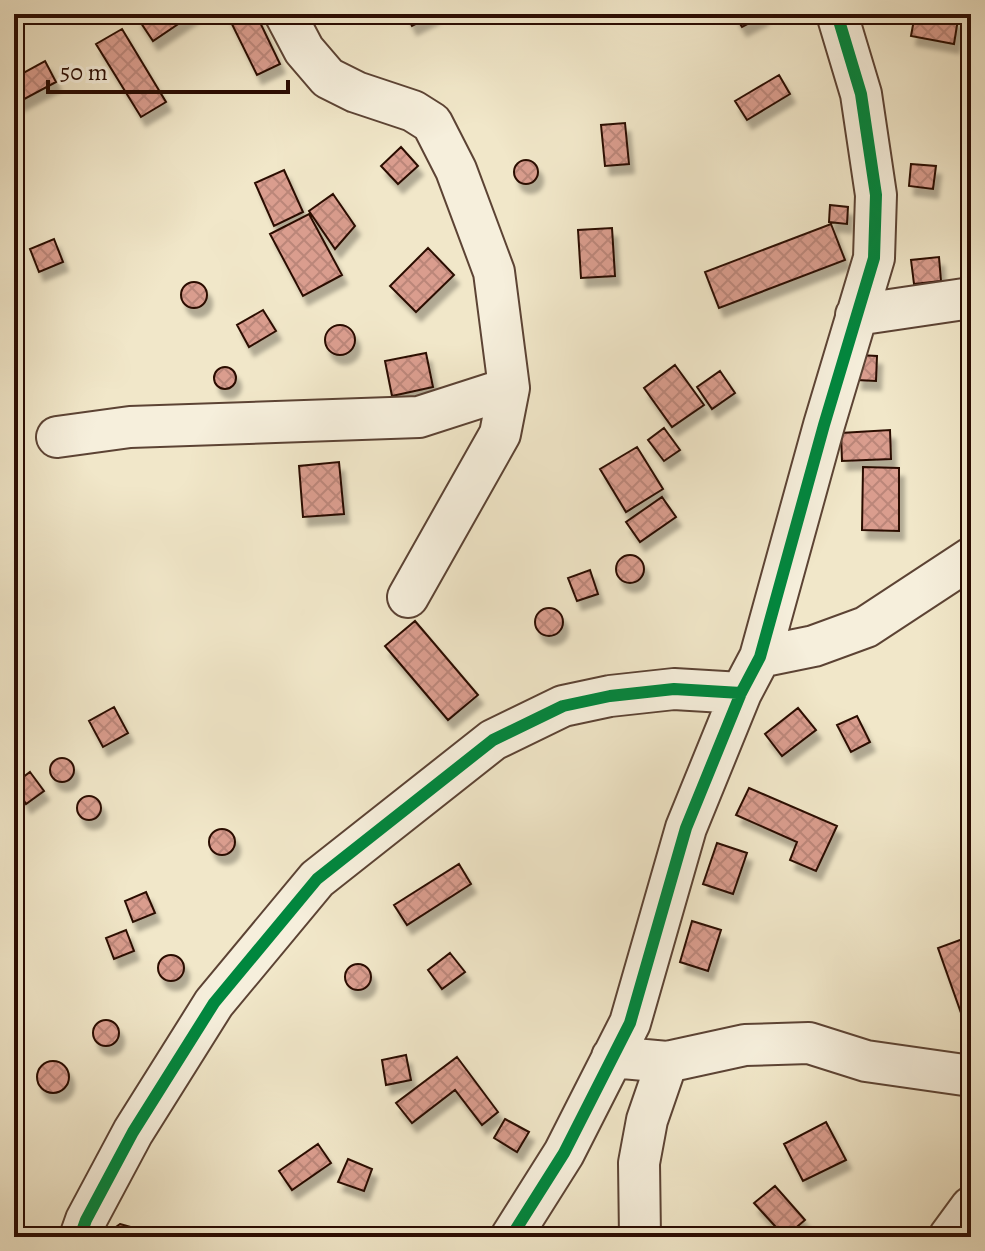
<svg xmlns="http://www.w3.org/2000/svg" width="985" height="1251" font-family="Alegreya,serif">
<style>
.building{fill:url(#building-cross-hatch);stroke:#2b0c02;stroke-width:2;filter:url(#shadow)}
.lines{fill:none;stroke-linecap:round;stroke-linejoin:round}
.minor-casing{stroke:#5c4334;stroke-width:44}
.minor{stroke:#f6efdc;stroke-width:40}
.cycleway-casing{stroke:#f6efdc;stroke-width:17}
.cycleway{stroke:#00873e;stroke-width:12}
</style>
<defs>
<pattern id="building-cross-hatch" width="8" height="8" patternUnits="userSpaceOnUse" patternTransform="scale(2)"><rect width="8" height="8" fill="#da9d8e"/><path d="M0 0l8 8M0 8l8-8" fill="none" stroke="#bb8679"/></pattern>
<filter id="shadow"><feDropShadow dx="5" dy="9" stdDeviation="2" flood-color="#0004"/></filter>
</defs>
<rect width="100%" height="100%" fill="#f1e7c9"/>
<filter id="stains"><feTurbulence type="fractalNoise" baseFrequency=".0025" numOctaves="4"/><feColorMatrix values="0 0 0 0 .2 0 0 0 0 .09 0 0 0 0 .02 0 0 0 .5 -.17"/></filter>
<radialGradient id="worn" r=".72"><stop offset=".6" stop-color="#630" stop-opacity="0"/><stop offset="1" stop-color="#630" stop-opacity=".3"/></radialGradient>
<!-- building -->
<path class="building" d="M142 14H193L153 41 137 17Z
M227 14H256L280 64 257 75Z
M406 14H435L412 26Z
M734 14H763V16L742 27Z
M915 14 958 19 954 44 911 36Z
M122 29 166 102 141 117 96 44Z
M45 61 56 82 17 103 14 98V78Z
M779 75 790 94 747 120 735 101Z
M625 123 629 164 605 166 601 125Z
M401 147 418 166 398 184 381 166Z
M514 172a12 12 0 1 1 24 0a12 12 0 1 1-24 0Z
M911 164 936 166 933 189 909 186Z
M284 170 303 212 274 226 255 183Z
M333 194 355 226 335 249 309 211Z
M830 205 848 207 847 224 829 222Z
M309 214 342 275 303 296 270 234Z
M831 224 845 260 719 308 705 272Z
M612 228 615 276 581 278 578 230Z
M54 239 63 262 39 272 30 249Z
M428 248 454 275 416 312 390 286Z
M939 257 941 281 914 284 911 260Z
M181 295a13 13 0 1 1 26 0a13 13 0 1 1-26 0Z
M263 310 276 331 249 347 237 325Z
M325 340a15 15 0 1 1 30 0a15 15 0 1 1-30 0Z
M426 353 433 387 392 396 385 361Z
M858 355 877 356 876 381 857 380Z
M675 365 704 405 672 427 644 388Z
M214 378a11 11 0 1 1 22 0a11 11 0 1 1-22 0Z
M720 371 735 393 712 409 697 387Z
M664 428 680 450 664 461 648 440Z
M890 430 891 459 842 461 841 433Z
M637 447 663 489 626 512 600 469Z
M339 462 344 514 303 517 299 466Z
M863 467 899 468V531L862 530Z
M662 497 676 517 640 542 626 522Z
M616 569a14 14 0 1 1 28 0a14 14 0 1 1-28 0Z
M590 570 598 594 577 601 568 578Z
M535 622a14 14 0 1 1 28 0a14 14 0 1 1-28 0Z
M415 621 478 695 448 720 385 646Z
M114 707 128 733 103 747 89 721Z
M798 708 816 730 782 756 765 734Z
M857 716 870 742 851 752 837 725Z
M50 770a12 12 0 1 1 24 0a12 12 0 1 1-24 0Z
M30 772 44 791 26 804 14 784Z
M749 788 837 826 816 871 790 860 797 842 736 815Z
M77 808a12 12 0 1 1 24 0a12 12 0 1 1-24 0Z
M209 842a13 13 0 1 1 26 0a13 13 0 1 1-26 0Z
M717 843 747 853 733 894 703 884Z
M459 864 471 884 407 925 394 905Z
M146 892 155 913 133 922 125 901Z
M692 921 721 930 708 971 680 962Z
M126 930 134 951 114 959 106 938Z
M971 936V1025L966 1027 938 948Z
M450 953 465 972 442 989 428 970Z
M158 968a13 13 0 1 1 26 0a13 13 0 1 1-26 0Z
M345 977a13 13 0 1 1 26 0a13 13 0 1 1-26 0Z
M93 1033a13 13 0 1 1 26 0a13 13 0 1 1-26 0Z
M406 1055 411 1080 386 1085 382 1060Z
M457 1057 498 1112 482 1125 455 1090 412 1123 396 1103Z
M37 1077a16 16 0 1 1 32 0a16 16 0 1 1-32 0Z
M505 1119 529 1132 517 1152 494 1138Z
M826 1122 846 1160 803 1181 784 1144Z
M318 1144 331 1163 292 1190 279 1171Z
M348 1159 372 1169 364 1191 338 1182Z
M775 1186 805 1220 785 1237 754 1203Z
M120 1224 131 1227 135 1237H111L113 1229Z"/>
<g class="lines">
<defs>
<path id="minor" d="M285 14 304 50 328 78 356 92 413 111 432 123 456 170 494 272 509 388 500 434 408 597
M856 315 971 298
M57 437 130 427 419 417 509 388
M760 657 814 646 866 627 971 558
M612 1057 667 1062 745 1045 809 1043 866 1061 971 1076
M80 1237 86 1220 133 1132 214 1003 317 879 493 740 563 706 610 696 674 689 741 693
M511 1237 564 1153 630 1023 686 828 741 693 760 657 824 425 874 258 876 195 861 94 837 14
M640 1237 639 1163 647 1120 667 1062
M949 1237 971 1207"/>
</defs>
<!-- minor casing -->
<use href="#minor" class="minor-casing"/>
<!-- minor -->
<use href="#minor" class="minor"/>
<defs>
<path id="cycleway" d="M80 1237 86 1220 133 1132 214 1003 317 879 493 740 563 706 610 696 674 689 741 693
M511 1237 564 1153 630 1023 686 828 741 693 760 657 824 425 874 258 876 195 861 94 837 14"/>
</defs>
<!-- cycleway casing -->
<use href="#cycleway" class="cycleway-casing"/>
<!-- cycleway -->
<use href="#cycleway" class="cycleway"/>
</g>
<!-- margin -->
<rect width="985" height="1251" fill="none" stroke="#f1e7c9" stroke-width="48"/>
<rect x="16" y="16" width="953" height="1219" fill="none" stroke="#2b0c02" stroke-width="4"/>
<rect x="24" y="24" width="937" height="1203" fill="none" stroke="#2b0c02" stroke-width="2"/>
<!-- scale -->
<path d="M48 80v12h240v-12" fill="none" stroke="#2b0c02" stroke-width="4"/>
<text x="60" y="80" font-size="24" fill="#2b0c02" stroke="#f6efdc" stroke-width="6" paint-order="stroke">50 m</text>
<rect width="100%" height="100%" filter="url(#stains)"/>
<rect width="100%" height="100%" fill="url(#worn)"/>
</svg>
